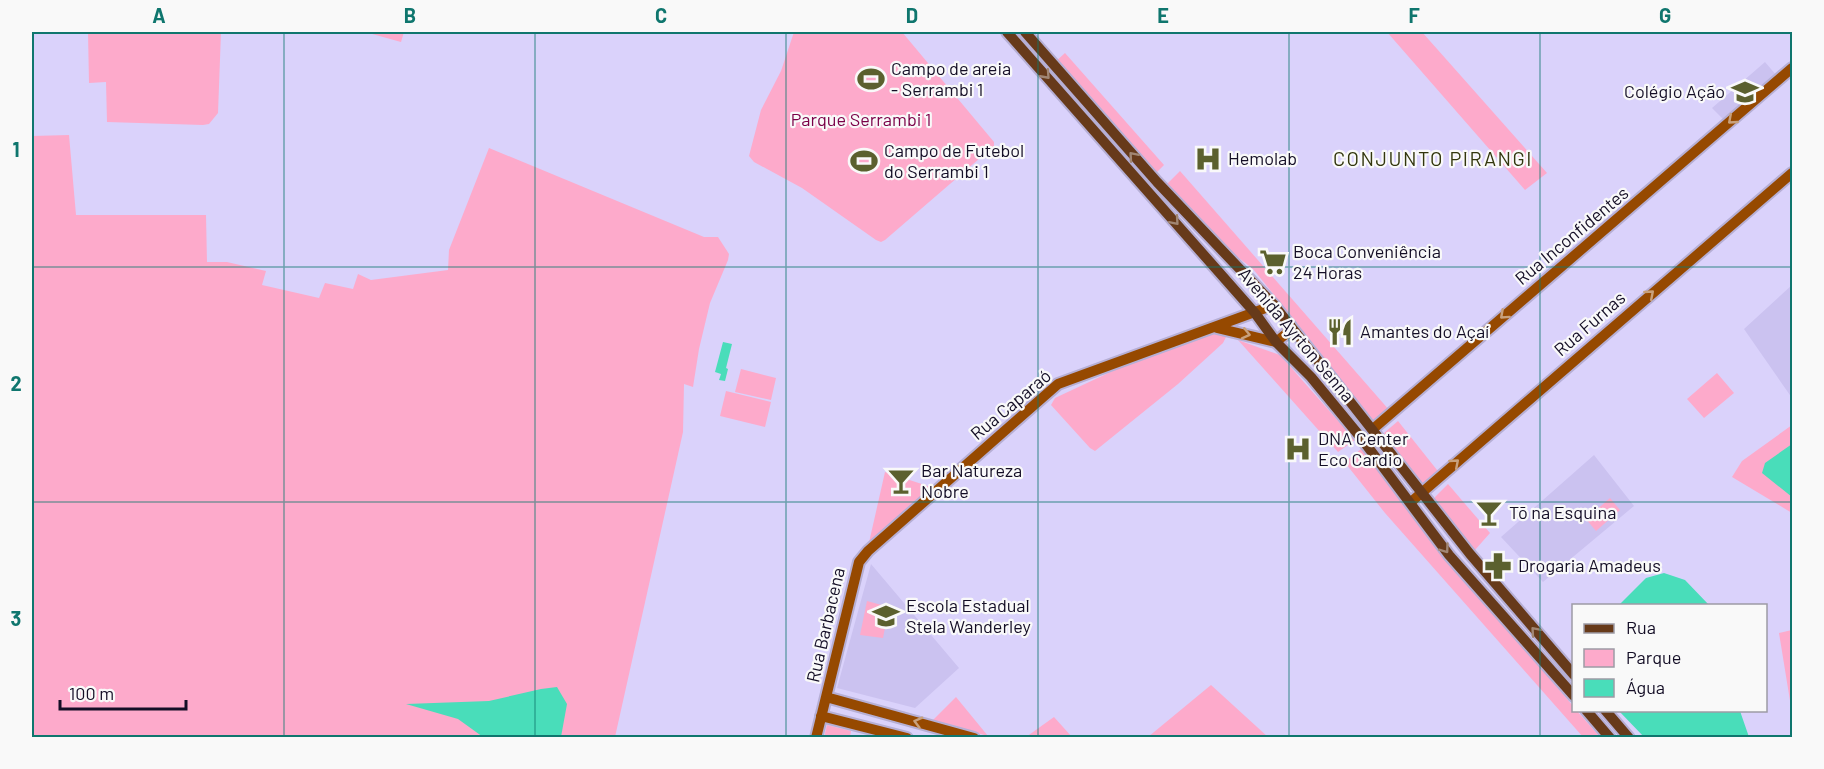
<svg xmlns="http://www.w3.org/2000/svg" width="1824" height="769" font-family="Barlow,sans-serif">
<style>
.built{fill:#cbc2f0}
.green{fill:#fdaacb}
.water{fill:#49ddba}
.lines{fill:none;stroke-linecap:round;stroke-linejoin:round}
.secondary-casing{stroke:#b6afd5;stroke-width:14}
.primary-casing{stroke:#b6afd5;stroke-width:14}
.secondary{stroke:#964900;stroke-width:10}
.primary{stroke:#673a1a;stroke-width:10}
.oneway{stroke:#a18673}
.oneway2{stroke:#c8a17c}
.grid{fill:none;stroke:#0f766e;stroke-width:1.5;stroke-opacity:0.55}
.labels{text-anchor:middle;stroke-width:4.5;stroke-linejoin:round;paint-order:stroke}
.poi-label{font-size:18px;fill:#140e26;stroke:#f9f9f9;text-anchor:start}
.park-label{font-size:18px;fill:#7a0048;stroke:#f9f9f9}
.street-label{font-size:18px;fill:#140e26;stroke:#f9f9f9}
.neighbourhood-label{font-size:20px;letter-spacing:1.5px;fill:#32360d;stroke:#f9f9f9}
.neatline{fill:none;stroke:#0f766e;stroke-width:2}
.grid-label{font-size:20px;text-anchor:middle;font-weight:bold;fill:#0f766e}
</style>
<rect width="100%" height="100%" fill="#dad2fb"/>
<!-- built -->
<path class="built" d="M1765 62 1777 76 1724 120 1712 108Z
M1792 285V398L1744 329Z
M1594 455 1634 506 1543 582 1501 537Z
M871 564 959 668 915 708 837 688Z"/>
<!-- green -->
<path class="green" d="M88 32H221L218 113 209 124 203 125 107 122 106 82 89 83Z
M365 32H404L401 42Z
M794 32H902L994 142V146L885 240 881 242 876 240 802 188 754 162 749 156 761 110 781 71Z
M1387 32H1422L1547 173 1525 190Z
M1065 53 1164 165 1155 174 1054 63Z
M69 135 76 215H206L207 262H227L266 271 262 285 319 298 325 283 353 289 358 274 371 280 448 270 449 250 489 148 704 237H718L729 254 728 260 710 303 699 349 693 387 684 384 683 432 615 737H32V136Z
M1180 171 1390 411 1372 426 1319 351 1253 269 1235 255 1166 185Z
M1219 332 1226 337 1223 343 1178 384 1095 451 1090 448 1051 405 1055 398 1119 368Z
M1238 340 1280 355 1355 440 1338 452Z
M741 369 776 378 771 400 735 392Z
M1717 373 1734 393 1704 418 1687 399Z
M726 391 771 402 765 427 720 416Z
M1398 421 1441 475 1425 488 1384 433Z
M1792 425V513L1732 477 1742 461Z
M1361 449 1365 450 1455 567 1573 706 1574 710 1577 711 1600 737H1583L1385 513 1346 464V461Z
M885 472 934 488 868 547Z
M1448 484 1490 533 1475 550 1435 502V497Z
M1610 498 1620 510 1596 531 1586 519Z
M867 601 889 607 883 638 860 635Z
M1792 630V713L1779 633Z
M1211 685 1268 737H1148Z
M956 697 988 736 932 721Z
M1054 717 1072 737H1026Z
M827 725 851 731 850 737H824Z"/>
<!-- water -->
<path class="water" d="M723 342 732 344 726 368 728 369 725 381 719 380 721 374 715 372Z
M1792 444V497L1762 473 1765 463Z
M1664 573 1685 580 1709 605H1619L1646 578Z
M557 687 567 704 561 737H483L458 719 406 704 489 701 541 689Z
M1619 711H1740L1749 737H1644Z"/>
<g class="lines">
<defs>
<path id="secondary" d="M1217 328 1276 342 1287 333 1290 325
M1373 429 1792 68
M1411 502 1792 173
M826 697 974 738
M821 716 907 738
M816 738 859 562 868 551 1058 384 1274 305"/>
<path id="primary" d="M1007 32 1255 313 1276 342 1311 377 1362 439 1449 555 1574 696
M1025 32 1157 182 1274 305 1470 554 1574 675
M1586 710 1610 738
M1605 710 1629 738"/>
</defs>
<!-- secondary casing -->
<use href="#secondary" class="secondary-casing"/>
<!-- primary casing -->
<use href="#primary" class="primary-casing"/>
<!-- secondary -->
<use href="#secondary" class="secondary"/>
<!-- primary -->
<use href="#primary" class="primary"/>
</g>
<!-- one-way arrows -->
<defs><path id="oneway-chevron" d="M-2-3.5L2.5 0L-2 3.5" fill="none" stroke-width="1.6" stroke-linecap="round" stroke-linejoin="round" transform="scale(1.5)"/></defs>
<g class="oneway">
<use href="#oneway-chevron" transform="translate(1046 75) rotate(48)"/>
<use href="#oneway-chevron" transform="translate(1133 156) rotate(-131)"/>
<use href="#oneway-chevron" transform="translate(1175 221) rotate(49)"/>
<use href="#oneway-chevron" transform="translate(1445 549) rotate(54)"/>
<use href="#oneway-chevron" transform="translate(1535 631) rotate(-131)"/>
</g>
<g class="oneway2">
<use href="#oneway-chevron" transform="translate(1732 120) rotate(139)"/>
<use href="#oneway-chevron" transform="translate(1650 294) rotate(-41)"/>
<use href="#oneway-chevron" transform="translate(1504 315) rotate(138)"/>
<use href="#oneway-chevron" transform="translate(1246 334) rotate(13)"/>
<use href="#oneway-chevron" transform="translate(1455 463) rotate(-41)"/>
<use href="#oneway-chevron" transform="translate(918 722) rotate(-165)"/>
</g>
<!-- grid -->
<path class="grid" d="M284 32V738M535 32V738M786 32V738M1038 32V738M1289 32V738M1540 32V738M32 267H1792M32 502H1792"/>
<!-- icons -->
<defs>
<symbol id="stadium-bare" viewBox="-9 -9 18 18"><path d="M0-5a6.5 5 0 1 0 0 10a6.5 5 0 1 0 0-10ZM-3.5-1.8h7v3.6h-7Z" fill="#5b602e" stroke="#f9f9f9" stroke-width="2.5" paint-order="stroke"/></symbol>
<symbol id="school-bare" viewBox="-9 -9 18 18"><path d="M0-5L7-2L0 1L-7-2ZM-4 1L0 2.5L4 1V4Q0 6-4 4Z" fill="#5b602e" stroke="#f9f9f9" stroke-width="2.5" paint-order="stroke"/></symbol>
<symbol id="hospital-bare" viewBox="-9 -9 18 18"><path d="M-5-5h3v3.5h4V-5h3V5h-3V1.5h-4V5h-3Z" fill="#5b602e" stroke="#f9f9f9" stroke-width="2.5" paint-order="stroke"/></symbol>
<symbol id="supermarket-bare" viewBox="-9 -9 18 18"><path d="M-6-5.5h2.5l.6 2H6L4.5 2H-2.5L-4.4-4H-6ZM-1.5 3.2a1.3 1.3 0 1 0 .1 0ZM3 3.2a1.3 1.3 0 1 0 .1 0Z" fill="#5b602e" stroke="#f9f9f9" stroke-width="2.5" paint-order="stroke"/></symbol>
<symbol id="restaurant-bare" viewBox="-9 -9 18 18"><path d="M-5-6h1v4h1v-4h1v4h1v-4h1v5L-1.5 .5V6h-2V.5L-5-1ZM5-6V6H3V1.5H1.5Q1.5-4 5-6Z" fill="#5b602e" stroke="#f9f9f9" stroke-width="2.5" paint-order="stroke"/></symbol>
<symbol id="bar-bare" viewBox="-9 -9 18 18"><path d="M-6-5H6L.8 .8V4.5H3.5V6h-7V4.5H-.8V.8Z" fill="#5b602e" stroke="#f9f9f9" stroke-width="2.5" paint-order="stroke"/></symbol>
<symbol id="pharmacy-bare" viewBox="-9 -9 18 18"><path d="M-2-6h4v4h4v4h-4v4h-4v-4h-4v-4h4Z" fill="#5b602e" stroke="#f9f9f9" stroke-width="2.5" paint-order="stroke"/></symbol>
</defs>
<g fill-rule="evenodd">
<use href="#stadium-bare" x="852" y="60" width="38" height="38"/>
<use href="#school-bare" x="1726" y="73" width="38" height="38"/>
<use href="#hospital-bare" x="1189" y="140" width="38" height="38"/>
<use href="#stadium-bare" x="845" y="142" width="38" height="38"/>
<use href="#supermarket-bare" x="1254" y="243" width="38" height="38"/>
<use href="#restaurant-bare" x="1321" y="313" width="38" height="38"/>
<use href="#hospital-bare" x="1279" y="430" width="38" height="38"/>
<use href="#bar-bare" x="882" y="462" width="38" height="38"/>
<use href="#bar-bare" x="1470" y="494" width="38" height="38"/>
<use href="#pharmacy-bare" x="1479" y="547" width="38" height="38"/>
<use href="#school-bare" x="867" y="597" width="38" height="38"/>
</g>
<g class="labels">
<!-- poi labels -->
<g class="poi-label">
<text x="891" y="75">Campo de areia<tspan x="891" dy="21">- Serrambi 1</tspan></text>
<text x="1725" y="98" text-anchor="end">Colégio Ação</text>
<text x="884" y="157">Campo de Futebol<tspan x="884" dy="21">do Serrambi 1</tspan></text>
<text x="1228" y="165">Hemolab</text>
<text x="1293" y="258">Boca Conveniência<tspan x="1293" dy="21">24 Horas</tspan></text>
<text x="1360" y="338">Amantes do Açaí</text>
<text x="1318" y="445">DNA Center<tspan x="1318" dy="21">Eco Cardio</tspan></text>
<text x="921" y="477">Bar Natureza<tspan x="921" dy="21">Nobre</tspan></text>
<text x="1509" y="519">Tō na Esquina</text>
<text x="1518" y="572">Drogaria Amadeus</text>
<text x="906" y="612">Escola Estadual<tspan x="906" dy="21">Stela Wanderley</tspan></text>
</g>
<!-- park labels -->
<g class="park-label">
<text x="861" y="126">Parque Serrambi 1</text>
</g>
<!-- street labels -->
<g class="street-label">
<text transform="translate(1572 236) rotate(-40)" y="6">Rua Inconfidentes</text>
<text transform="translate(1590 324) rotate(-41)" y="6">Rua Furnas</text>
<text transform="translate(1296 335) rotate(50)" y="6">Avenida Ayrton Senna</text>
<text transform="translate(1011 405) rotate(-40)" y="6">Rua Caparaó</text>
<text transform="translate(826 625) rotate(-77)" y="6">Rua Barbacena</text>
</g>
<!-- neighbourhood labels -->
<g class="neighbourhood-label">
<text x="1433" y="166">CONJUNTO PIRANGI</text>
</g>
</g>
<!-- border -->
<rect width="1824" height="769" fill="none" stroke="#f9f9f9" stroke-width="66"/>
<!-- legend -->
<rect x="1572" y="604" width="195" height="108" fill="#f9f9f9" stroke="#9d9ba5" stroke-width="1.5"/>
<rect x="1584" y="624" width="30" height="9" fill="#673a1a" stroke="#9d9ba5" stroke-width="1.5"/>
<text x="1626" y="634" font-size="18" fill="#140e26">Rua</text>
<rect x="1584" y="649" width="30" height="18" fill="#fdaacb" stroke="#9d9ba5" stroke-width="1.5"/>
<text x="1626" y="664" font-size="18" fill="#140e26">Parque</text>
<rect x="1584" y="679" width="30" height="18" fill="#49ddba" stroke="#9d9ba5" stroke-width="1.5"/>
<text x="1626" y="694" font-size="18" fill="#140e26">Água</text>
<!-- scale -->
<path d="M60 700v9h126v-9" fill="none" stroke="#140e26" stroke-width="3"/>
<text x="69" y="700" font-size="18" fill="#140e26" stroke="#f9f9f9" stroke-width="4.5" paint-order="stroke">100 m</text>
<rect x="33" y="33" width="1758" height="703" class="neatline"/>
<g class="grid-label">
<text x="159" y="23">A</text>
<text x="410" y="23">B</text>
<text x="661" y="23">C</text>
<text x="912" y="23">D</text>
<text x="1163" y="23">E</text>
<text x="1414" y="23">F</text>
<text x="1665" y="23">G</text>
<text x="16" y="157">1</text>
<text x="16" y="391">2</text>
<text x="16" y="626">3</text>
</g>
</svg>
